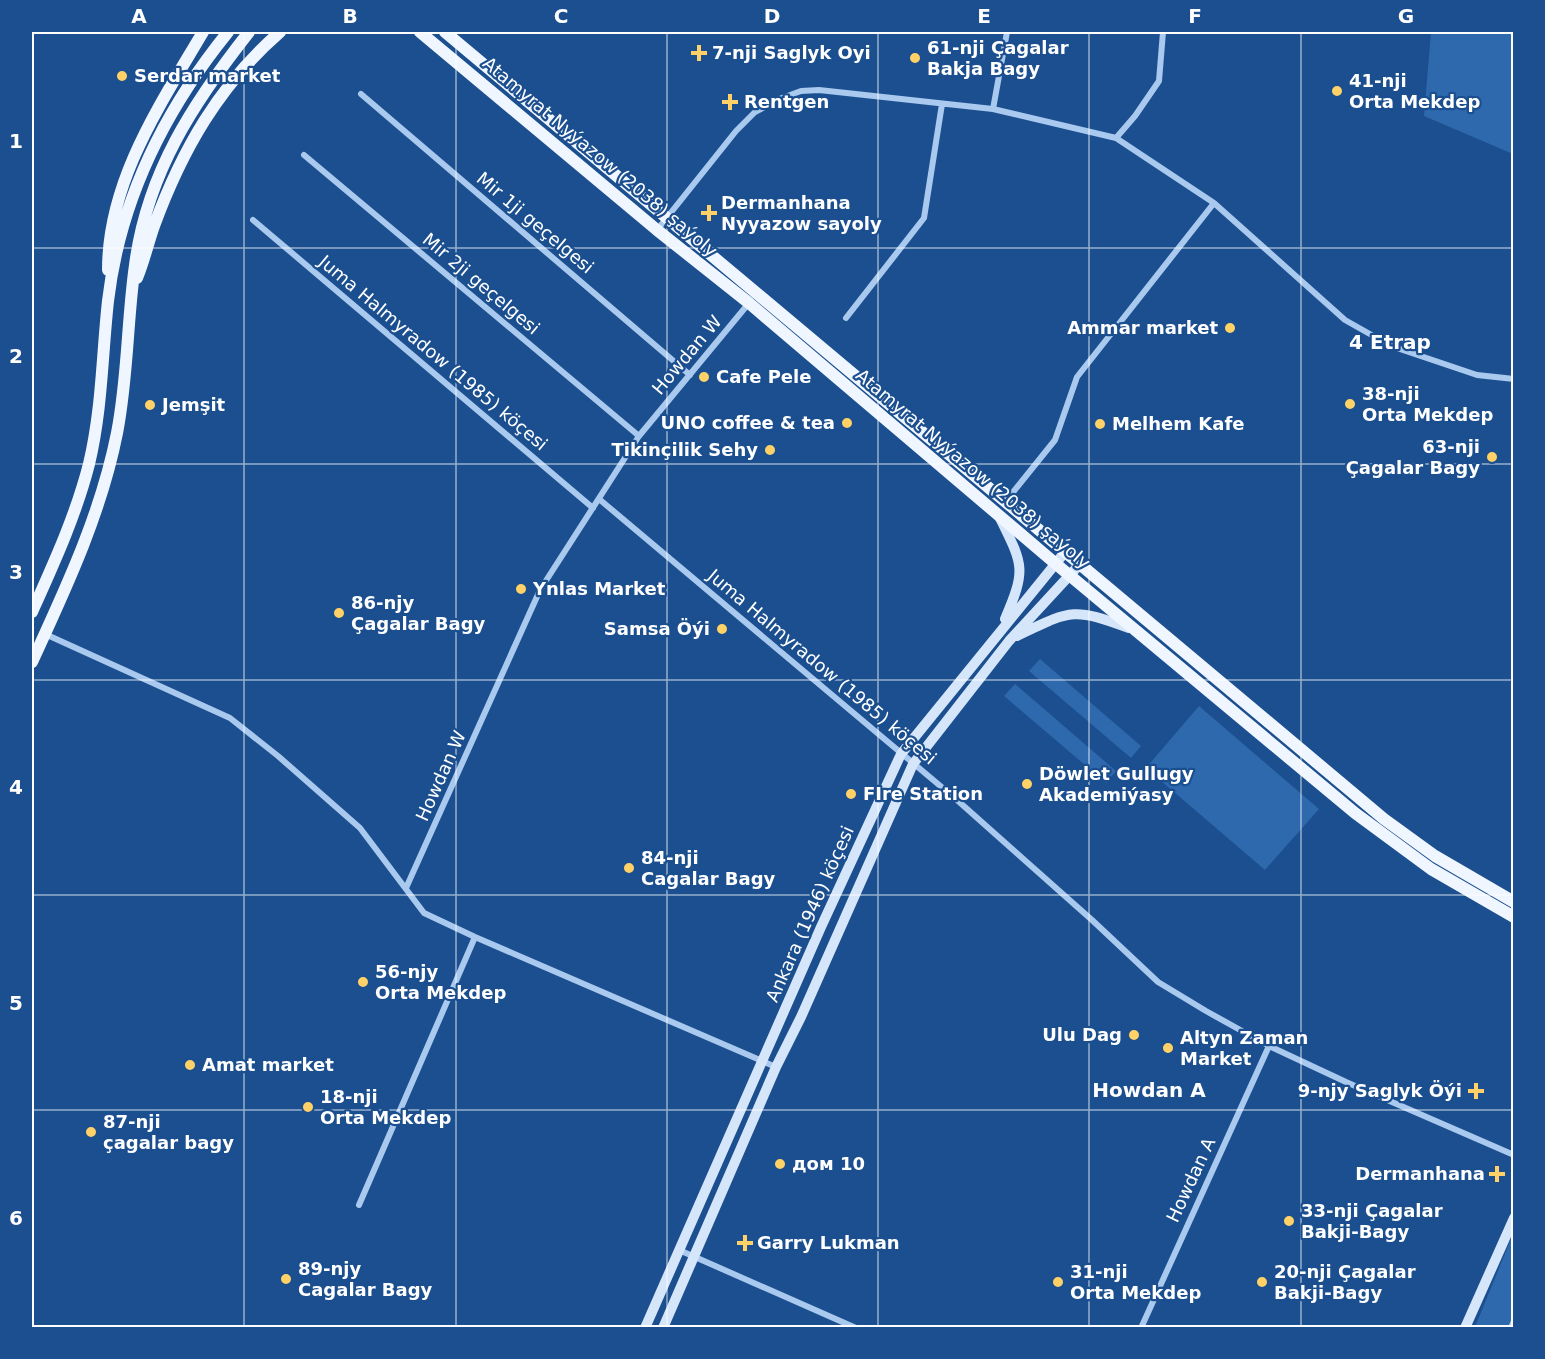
<svg xmlns="http://www.w3.org/2000/svg" width="1545" height="1359" font-family="'DejaVu Sans',sans-serif">
<style>
.green{fill:#2e69ad}
.lines{fill:none;stroke-linecap:round;stroke-linejoin:round}
.street{stroke:#a9c9ee;stroke-width:6}
.secondary{stroke:#d6e6fa;stroke-width:10}
.primary{stroke:#f0f6ff;stroke-width:12}
.grid{fill:none;stroke:#fff;stroke-width:1.5;stroke-opacity:0.55}
.poi-dot{fill:#ffd166;stroke:#1b4f8f;stroke-width:2}
.labels{text-anchor:middle;stroke-width:4.5;stroke-linejoin:round;paint-order:stroke}
.poi-label{font-size:18px;font-weight:bold;fill:#fff;stroke:#1b4f8f;text-anchor:start}
.street-label{font-size:18px;fill:#fff;stroke:#1b4f8f}
.neighbourhood-label{font-size:20px;font-weight:bold;fill:#fff;stroke:#1b4f8f}
.neatline{fill:none;stroke:#fff;stroke-width:2}
.grid-label{font-size:20px;text-anchor:middle;font-weight:bold;fill:#fff}
</style>
<rect width="100%" height="100%" fill="#1b4f8f"/>
<!-- green -->
<path class="green" d="M1431 32H1513V154L1424 116Z
M1040 659 1141 746 1131 758 1029 671Z
M1015 684 1116 771 1106 783 1004 696Z
M1199 706 1319 809 1265 870 1146 768Z
M1513 1234V1327H1475Z"/>
<g class="lines">
<!-- street -->
<path class="street" d="M361 94 690 375
M993 109 1007 32
M1116 138 1135 116 1159 81 1163 32
M304 155 639 436
M253 220 593 508
M657 230 736 131 755 112 782 98 801 91 819 90 993 109 1116 138 1214 203 1345 320 1391 346 1477 375 1514 379
M846 318 924 218 942 104
M599 499 957 800 1092 920 1158 982 1206 1011 1269 1046 1346 1082 1514 1155
M1006 501 1055 440 1077 377 1214 203
M45 634 230 718 278 756 360 828 424 913 475 937 776 1067
M406 888 540 590 639 436 749 303
M359 1205 475 937
M679 1250 856 1328
M1141 1328 1269 1046
M1511 1328 1514 1321"/>
<!-- secondary -->
<path class="secondary" d="M999 516C1023 565 1027 568 1005 619
M1017 636C1071 610 1072 607 1129 628
M645 1328 821 927 901 754 1065 552
M663 1328 776 1067 801 1017 913 764 1009 641 1080 564
M1465 1328 1514 1218"/>
<!-- primary -->
<path class="primary" d="M420 32 657 230 749 303 1056 564 1355 813 1431 869 1514 917
M445 32C756 296 1071 556 1384 819L1435 856 1514 902
M108 270C108 181 160 105 203 32
M137 278C144 261 148 243 154 226 182 150 219 85 280 32
M32 612C54 563 76 515 89 464 102 410 102 356 108 301 120 199 164 111 228 32
M32 662C66 588 101 514 117 433 128 377 127 321 135 265 147 173 193 103 249 32"/>
</g>
<!-- grid -->
<path class="grid" d="M244 32V1328M456 32V1328M667 32V1328M878 32V1328M1089 32V1328M1301 32V1328M32 248H1514M32 464H1514M32 680H1514M32 895H1514M32 1110H1514"/>
<!-- markers -->
<g class="poi-dot">
<path d="M696 44h6v6h6v6h-6v6h-6v-6h-6v-6h6z"/>
<circle cx="915" cy="58" r="6"/>
<circle cx="122" cy="76" r="6"/>
<circle cx="1337" cy="91" r="6"/>
<path d="M727 93h6v6h6v6h-6v6h-6v-6h-6v-6h6z"/>
<path d="M706 204h6v6h6v6h-6v6h-6v-6h-6v-6h6z"/>
<circle cx="1230" cy="328" r="6"/>
<circle cx="704" cy="377" r="6"/>
<circle cx="1350" cy="404" r="6"/>
<circle cx="150" cy="405" r="6"/>
<circle cx="847" cy="423" r="6"/>
<circle cx="1100" cy="424" r="6"/>
<circle cx="770" cy="450" r="6"/>
<circle cx="1492" cy="457" r="6"/>
<circle cx="521" cy="589" r="6"/>
<circle cx="339" cy="613" r="6"/>
<circle cx="722" cy="629" r="6"/>
<circle cx="1027" cy="784" r="6"/>
<circle cx="851" cy="794" r="6"/>
<circle cx="629" cy="868" r="6"/>
<circle cx="363" cy="982" r="6"/>
<circle cx="1134" cy="1035" r="6"/>
<circle cx="1168" cy="1048" r="6"/>
<circle cx="190" cy="1065" r="6"/>
<path d="M1473 1082h6v6h6v6h-6v6h-6v-6h-6v-6h6z"/>
<circle cx="308" cy="1107" r="6"/>
<circle cx="91" cy="1132" r="6"/>
<circle cx="780" cy="1164" r="6"/>
<path d="M1494 1165h6v6h6v6h-6v6h-6v-6h-6v-6h6z"/>
<circle cx="1289" cy="1221" r="6"/>
<path d="M742 1234h6v6h6v6h-6v6h-6v-6h-6v-6h6z"/>
<circle cx="286" cy="1279" r="6"/>
<circle cx="1058" cy="1282" r="6"/>
<circle cx="1262" cy="1282" r="6"/>
</g>
<g class="labels">
<!-- poi labels -->
<g class="poi-label">
<text x="927" y="54">61-nji Çagalar<tspan x="927" dy="21">Bakja Bagy</tspan></text>
<text x="712" y="59">7-nji Saglyk Oyi</text>
<text x="134" y="82">Serdar market</text>
<text x="1349" y="87">41-nji<tspan x="1349" dy="21">Orta Mekdep</tspan></text>
<text x="744" y="108">Rentgen</text>
<text x="721" y="209">Dermanhana<tspan x="721" dy="21">Nyyazow sayoly</tspan></text>
<text x="1218" y="334" text-anchor="end">Ammar market</text>
<text x="716" y="383">Cafe Pele</text>
<text x="1362" y="400">38-nji<tspan x="1362" dy="21">Orta Mekdep</tspan></text>
<text x="162" y="411">Jemşit</text>
<text x="835" y="429" text-anchor="end">UNO coffee &amp; tea</text>
<text x="1112" y="430">Melhem Kafe</text>
<text x="1480" y="453" text-anchor="end">63-nji<tspan x="1480" dy="21">Çagalar Bagy</tspan></text>
<text x="758" y="456" text-anchor="end">Tikinçilik Sehy</text>
<text x="533" y="595">Ynlas Market</text>
<text x="351" y="609">86-njy<tspan x="351" dy="21">Çagalar Bagy</tspan></text>
<text x="710" y="635" text-anchor="end">Samsa Öýi</text>
<text x="1039" y="780">Döwlet Gullugy<tspan x="1039" dy="21">Akademiýasy</tspan></text>
<text x="863" y="800">FIre Station</text>
<text x="641" y="864">84-nji<tspan x="641" dy="21">Cagalar Bagy</tspan></text>
<text x="375" y="978">56-njy<tspan x="375" dy="21">Orta Mekdep</tspan></text>
<text x="1122" y="1041" text-anchor="end">Ulu Dag</text>
<text x="1180" y="1044">Altyn Zaman<tspan x="1180" dy="21">Market</tspan></text>
<text x="202" y="1071">Amat market</text>
<text x="1462" y="1097" text-anchor="end">9-njy Saglyk Öýi</text>
<text x="320" y="1103">18-nji<tspan x="320" dy="21">Orta Mekdep</tspan></text>
<text x="103" y="1128">87-nji<tspan x="103" dy="21">çagalar bagy</tspan></text>
<text x="792" y="1170">дом 10</text>
<text x="1485" y="1180" text-anchor="end">Dermanhana</text>
<text x="1301" y="1217">33-nji Çagalar<tspan x="1301" dy="21">Bakji-Bagy</tspan></text>
<text x="757" y="1249">Garry Lukman</text>
<text x="298" y="1275">89-njy<tspan x="298" dy="21">Cagalar Bagy</tspan></text>
<text x="1070" y="1278">31-nji<tspan x="1070" dy="21">Orta Mekdep</tspan></text>
<text x="1274" y="1278">20-nji Çagalar<tspan x="1274" dy="21">Bakji-Bagy</tspan></text>
</g>
<!-- street labels -->
<g class="street-label">
<text transform="translate(600 157) rotate(40)" y="6">Atamyrat Nyýazow (2038) şaýoly</text>
<text transform="translate(535 223) rotate(40)" y="6">Mir 1ji geçelgesi</text>
<text transform="translate(481 284) rotate(40)" y="6">Mir 2ji geçelgesi</text>
<text transform="translate(433 353) rotate(40)" y="6">Juma Halmyradow (1985) köçesi</text>
<text transform="translate(687 355) rotate(-50)" y="6">Howdan W</text>
<text transform="translate(973 469) rotate(40)" y="6">Atamyrat Nyýazow (2038) şaýoly</text>
<text transform="translate(822 667) rotate(40)" y="6">Juma Halmyradow (1985) köçesi</text>
<text transform="translate(441 776) rotate(-66)" y="6">Howdan W</text>
<text transform="translate(810 914) rotate(-66)" y="6">Ankara (1946) köçesi</text>
<text transform="translate(1191 1180) rotate(-65)" y="6">Howdan A</text>
</g>
<!-- neighbourhood labels -->
<g class="neighbourhood-label">
<text x="1390" y="349">4 Etrap</text>
<text x="1149" y="1097">Howdan A</text>
</g>
</g>
<!-- border -->
<rect width="1545" height="1359" fill="none" stroke="#1b4f8f" stroke-width="66"/>
<rect x="33" y="33" width="1479" height="1293" class="neatline"/>
<g class="grid-label">
<text x="139" y="23">A</text>
<text x="350" y="23">B</text>
<text x="561" y="23">C</text>
<text x="772" y="23">D</text>
<text x="984" y="23">E</text>
<text x="1195" y="23">F</text>
<text x="1406" y="23">G</text>
<text x="16" y="148">1</text>
<text x="16" y="363">2</text>
<text x="16" y="579">3</text>
<text x="16" y="794">4</text>
<text x="16" y="1010">5</text>
<text x="16" y="1225">6</text>
</g>
</svg>
